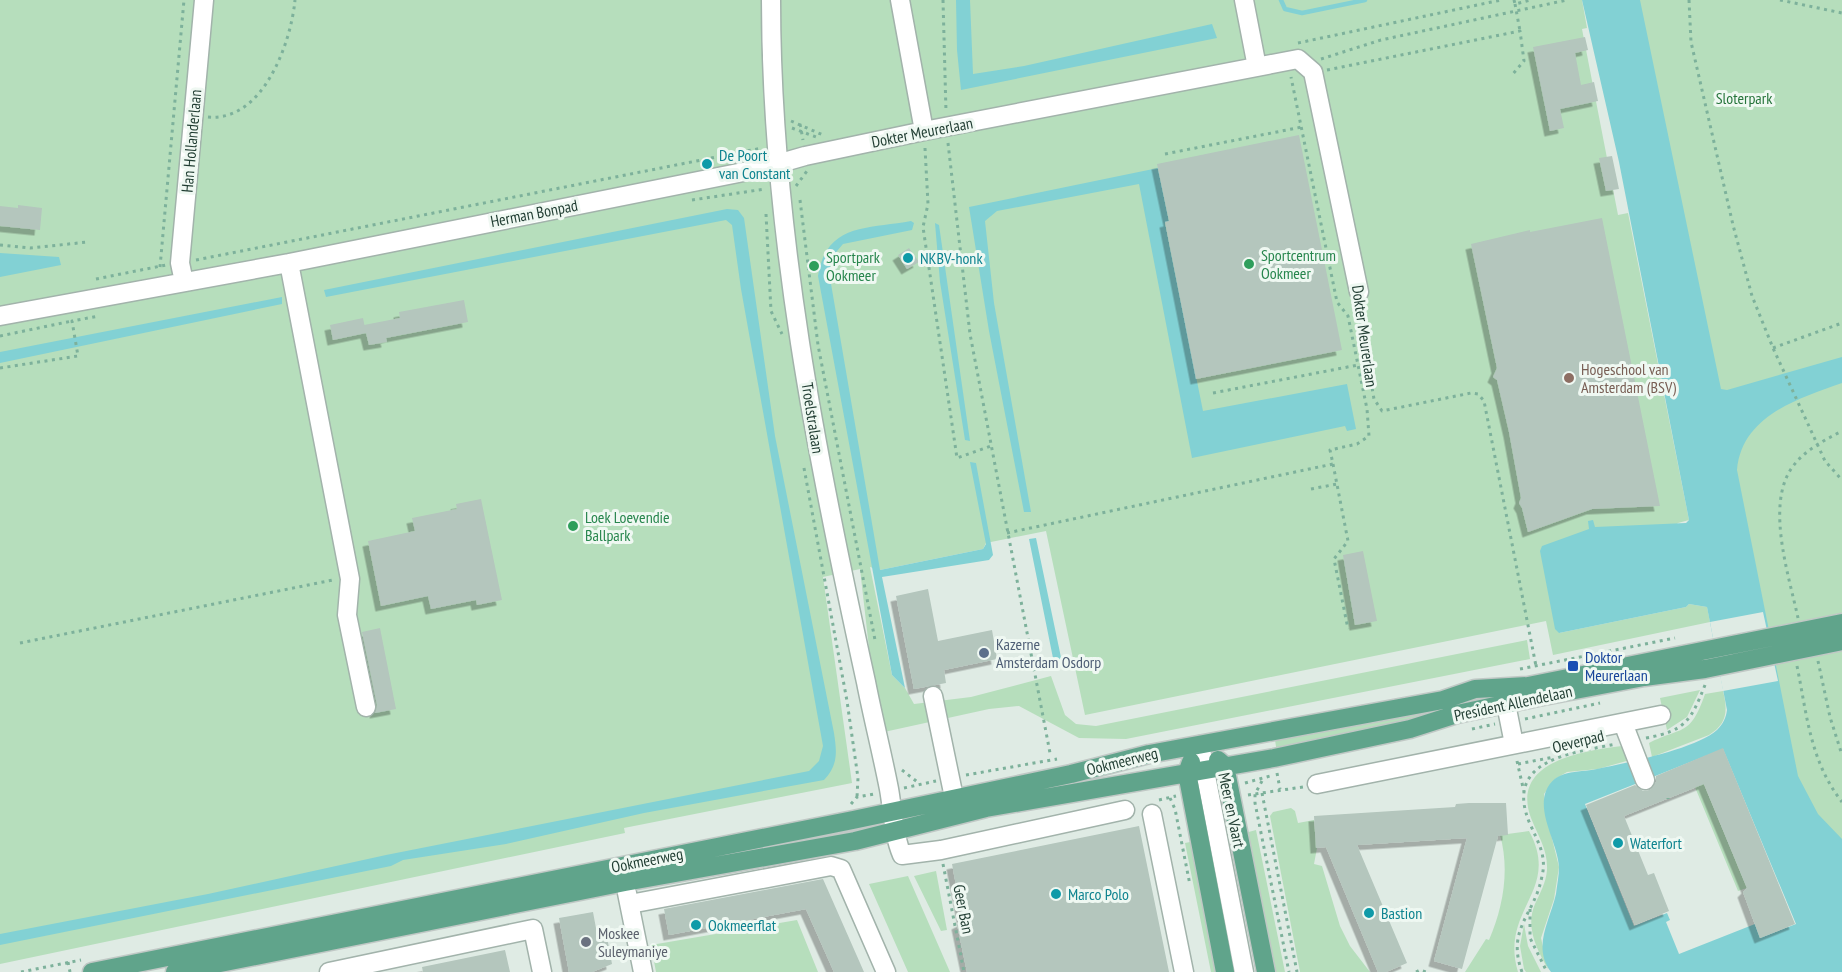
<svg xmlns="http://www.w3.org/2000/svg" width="1842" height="972" font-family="'PT Sans Narrow',sans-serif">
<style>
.green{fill:#b6debc}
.water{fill:#82d1d4;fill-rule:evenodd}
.pier{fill:#dfebe4}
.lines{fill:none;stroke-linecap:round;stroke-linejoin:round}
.stream{stroke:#82d1d4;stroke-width:4.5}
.building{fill:#b4c6bd;filter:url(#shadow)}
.minor-casing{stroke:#a2b3ab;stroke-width:21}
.major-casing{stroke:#c0c8c5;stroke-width:21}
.path{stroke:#7db19b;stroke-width:3;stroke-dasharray:3 4.5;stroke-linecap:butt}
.minor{stroke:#fff;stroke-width:18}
.major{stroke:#60a48b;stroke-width:18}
.culture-dot{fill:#0f9aa8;stroke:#eff8f2;stroke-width:2}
.leisure-dot{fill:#2e9e5b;stroke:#eff8f2;stroke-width:2}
.education-dot{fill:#8d6e63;stroke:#eff8f2;stroke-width:2}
.service-dot{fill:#5c6f8a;stroke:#eff8f2;stroke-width:2}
.transit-dot{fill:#1a4fb4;stroke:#eff8f2;stroke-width:2}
.worship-dot{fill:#6b7280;stroke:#eff8f2;stroke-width:2}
.labels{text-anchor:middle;stroke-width:6;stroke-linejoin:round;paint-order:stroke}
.park-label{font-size:16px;fill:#27753c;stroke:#eff8f2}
.street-label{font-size:16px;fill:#1f3c31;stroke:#eff8f2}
.culture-label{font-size:16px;fill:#0d838f;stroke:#eff8f2;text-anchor:start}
.leisure-label{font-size:16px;fill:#27864d;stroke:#eff8f2;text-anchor:start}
.education-label{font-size:16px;fill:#785e54;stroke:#eff8f2;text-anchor:start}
.service-label{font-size:16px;fill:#4e5e75;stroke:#eff8f2;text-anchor:start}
.transit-label{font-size:16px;fill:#164399;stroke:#eff8f2;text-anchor:start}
.worship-label{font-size:16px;fill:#5b616d;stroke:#eff8f2;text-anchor:start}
</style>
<defs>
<filter id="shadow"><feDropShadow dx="-5.5" dy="5.5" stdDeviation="0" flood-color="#0004"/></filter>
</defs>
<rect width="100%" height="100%" fill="#dfebe4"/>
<!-- green -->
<path class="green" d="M0 0H1582L1587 28 1582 29 1618 215 1628 213 1689 520 1678 523 1559 633 1686 607 1689 604 1707 607 1710 622 1553 655 1546 621 1085 715 1046 531 986 543 983 549 880 570 870 567 892 675 905 688 914 704 971 697 1051 676 1065 715 1076 724 1096 726 1527 640 1530 659 1126 739 1079 738 1019 706 989 709 884 732 873 683 860 569 823 577 852 783 624 828 625 833 0 964Z
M1626 0H1842V972H1813Z
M1700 690 1687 717 1667 730 1660 698Z
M1723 691C1728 711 1727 724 1709 735L1652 757 1649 743C1683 726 1690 737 1705 694Z
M1485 695 1491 701 1277 753 1275 740Z
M1622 746 1630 760 1598 769 1567 772 1555 779 1544 794 1546 814 1559 867 1554 899 1541 938 1548 969C1537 950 1525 927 1535 904 1540 893 1546 883 1547 870 1548 850 1538 836 1531 818 1510 761 1583 751 1622 746Z
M1701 777 1747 888 1738 891 1692 780Z
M1291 808 1295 811 1298 823 1314 820 1317 848 1314 864 1322 866 1340 926 1350 946 1370 972H1300L1270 816 1273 812Z
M1256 830 1285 972H1273L1245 833Z
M1529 831C1562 891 1499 909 1518 972H1465L1486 939 1489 940C1503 908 1510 870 1500 835Z
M1195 841 1222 972H1211L1185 843Z
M936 871 947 930 941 931 914 876Z
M908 876 950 972H908L869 884Z
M797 920 818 972H656L651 945Z
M1524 924 1528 946 1541 972H1526L1524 969 1520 946Z"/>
<!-- water -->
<path class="water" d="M956 0H970L973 74 1024 66 1212 24 1217 38 961 90 957 50Z
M1582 0H1640L1721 389 1727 390 1842 357V383C1797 399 1742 416 1737 470L1798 776 1818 814 1842 839V972H1551C1532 946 1550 921 1556 894 1557 885 1559 876 1559 867 1558 844 1537 814 1546 791 1555 769 1577 773 1597 769 1626 763 1696 749 1717 730 1723 724 1726 718 1727 710L1707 607 1689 604 1686 607 1559 633 1555 629 1540 551 1542 546 1589 529 1588 521 1593 520 1595 527 1686 523 1689 520 1619 162ZM1723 749 1796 924 1760 938 1755 924 1679 954 1666 922 1670 920 1667 913 1634 926 1585 804Z
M1158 168 1169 221 1165 223 1203 411 1347 384 1356 429 1347 431 1345 426 1192 458 1139 184 997 211 985 221 994 303 1031 512H1024L989 331 969 207Z
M727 209 738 210 744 218 775 436 834 733C837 753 838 765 824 780L644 813 506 844 403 860 391 866 0 945V934L208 894 386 855 809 771 819 761 823 746 741 289 732 225 726 220 326 297 324 290Z
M911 221 914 223 912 230 843 244 832 257 829 272 880 570 983 549 986 544 970 462 976 463 993 555 989 560 882 577 905 688 892 675 818 276C826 223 868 229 911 221Z
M935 223 939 225 970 441 965 440 940 282Z
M0 253 59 257 61 265 0 277Z
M282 297V304L0 363V352Z
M1036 538 1063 667 1055 668 1029 539Z"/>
<!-- pier -->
<path class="pier" d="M1763 612 1778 681 1723 691 1710 622Z"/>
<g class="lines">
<!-- stream -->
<path class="stream" d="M1281 0 1285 9 1302 13 1365 0"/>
</g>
<!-- building -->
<path class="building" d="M1585 37 1588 50 1575 53 1581 85 1594 82 1598 101 1560 109 1564 128 1550 131 1533 47Z
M1299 135 1342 350 1196 379 1165 222 1169 221 1157 164Z
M1612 156 1619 189 1606 191 1599 158Z
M18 205 42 208 40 230 0 226V206L18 208Z
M1602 218 1660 506 1592 509 1528 532 1522 508 1519 503 1521 498 1509 432 1497 380 1493 377 1497 368 1471 244 1530 230V232Z
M909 248 919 262 907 269 898 255Z
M464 300 468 322 386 338 387 342 369 345 364 325 400 318 399 312Z
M363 318 366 333 333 340 330 325Z
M481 499 502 600 477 605 476 600 431 609 428 596 381 606 368 541 415 531 412 518 457 509 456 504Z
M1363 551 1377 621 1355 625 1343 555Z
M928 589 938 641 992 630 997 659 944 670 946 683 914 689 896 596Z
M380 628 396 709 375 713 377 705 362 632Z
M1723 748 1795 924 1760 938 1743 892 1747 888 1704 784 1624 816 1648 875 1654 873 1669 911 1635 925 1586 805 1635 785 1643 791 1650 790 1656 782V776Z
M1469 803H1506L1508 835 1498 836 1462 969 1434 961 1467 838 1357 845 1407 963 1386 972H1378L1326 847 1316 848 1314 816 1455 807 1456 804Z
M1139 826 1169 972H967L957 924 963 921 952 864Z
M823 879 864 972H834L806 909 669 935 664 909Z
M593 912 598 939 607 937 612 964 592 972H569L559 918Z
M505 950 510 972H423L422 967Z"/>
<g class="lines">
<defs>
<path id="minor" d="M771 0C771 230 817 459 866 682 873 718 882 753 889 789 893 811 893 834 902 855L941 850 1125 810
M900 0 924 131
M1244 0 1257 67
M289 263 350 579 347 615 366 707
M184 282 180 263 204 0
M0 316 289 263 763 168 805 156 924 131 1298 59 1313 72 1359 292
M1503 689 1514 744
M933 696 957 812
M1623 723 1645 780
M1200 745 1244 972
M1317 784 1661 715
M1152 814 1184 972
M627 893 643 972
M630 904 831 866 841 869 886 972
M329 972 533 929 542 972"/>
<path id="major" d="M1218 760 1225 766 1266 972
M1191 762 1187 773 1225 972
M92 972 853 820 1071 774 1149 754 1443 700 1475 689 1528 686 1842 623
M175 972 625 882 855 841 986 808 1274 758 1410 729 1457 714 1538 697 1644 677 1705 669 1842 641"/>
</defs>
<!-- minor casing -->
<use href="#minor" class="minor-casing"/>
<!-- major casing -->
<use href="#major" class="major-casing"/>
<!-- path -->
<path class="path" d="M943 0 946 112
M1514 0 1515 4 1531 0
M1689 0 1691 42 1733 225 1752 296 1773 348 1825 461 1842 480
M1780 0 1842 13
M1515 4 1520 31
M1298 43 1501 0
M1321 59 1381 40 1567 0
M1327 70 1520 31 1524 61 1512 75
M208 117C263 122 291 43 295 0
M791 121 823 135
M800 124 803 140
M792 128 816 137
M948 143 970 334 1050 753
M925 148 928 204 923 227 957 458 991 446
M1165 154 1302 127
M796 186 807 171
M692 200 765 189
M800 200 818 345 875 640
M766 214 771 311 782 334
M0 245 30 248 88 242
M196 260 762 148
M160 267 184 0
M96 279 166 265
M1358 307 1374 399 1382 411 1471 393 1478 394 1484 401 1536 666
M0 336 72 321
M1773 348 1842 323
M0 368 78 356 72 321 99 316
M1213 393 1358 365
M1333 464 1348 541 1334 559 1348 629
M804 468 847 701 858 778 857 797
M1311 489 1337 484
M1007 533 1333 464 1330 450 1357 444 1369 436 1367 409 1348 316 1337 302 1291 77
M1798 618C1789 576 1766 507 1791 469 1803 451 1823 441 1842 431
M20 643 333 580
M1818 661 1830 717 1842 755
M1797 666C1807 715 1810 761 1842 802
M1520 669 1675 638
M1525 719 1600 703
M1472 729 1495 724
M1646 738C1686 731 1691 720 1705 685
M1517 761 1524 792
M1518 764 1554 757
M902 770 920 784
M1277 773 1280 789
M966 775 1057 759
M1262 781 1255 794V803L1289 972
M1245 783 1270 776
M904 788 936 781
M1262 793 1297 972
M1248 795 1303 787
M1170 798 1175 809 1190 885
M1668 798V799
M1159 800 1176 796
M851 804 857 797 874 794
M943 864 964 972
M1530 909V938L1547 972
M68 962 70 972
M21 972 81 960
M1416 972 1420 970 1426 972
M1522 972C1506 928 1535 915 1542 876 1547 856 1538 842 1530 824 1502 759 1573 753 1616 744"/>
<!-- minor -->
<use href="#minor" class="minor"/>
<!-- major -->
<use href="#major" class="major"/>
</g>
<!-- markers -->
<g class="culture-dot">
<circle cx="707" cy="164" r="6"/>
<circle cx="908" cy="258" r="6"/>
<circle cx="1618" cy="843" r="6"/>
<circle cx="1056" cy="894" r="6"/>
<circle cx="1369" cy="913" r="6"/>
<circle cx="696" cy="925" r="6"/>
</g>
<g class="leisure-dot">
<circle cx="1249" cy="264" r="6"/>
<circle cx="814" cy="266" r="6"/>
<circle cx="573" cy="526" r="6"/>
</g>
<circle class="education-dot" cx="1569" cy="378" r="6"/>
<circle class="service-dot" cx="984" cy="653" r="6"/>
<rect class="transit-dot" x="1567" y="660" width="12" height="12" rx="3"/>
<circle class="worship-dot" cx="586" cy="942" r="6"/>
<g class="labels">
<!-- park labels -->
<g class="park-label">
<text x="1744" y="104">Sloterpark</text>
</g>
<!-- street labels -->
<g class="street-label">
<text transform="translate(922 132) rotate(-11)" y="6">Dokter Meurerlaan</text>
<text transform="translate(191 141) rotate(-85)" y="6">Han Hollanderlaan</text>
<text transform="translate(534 213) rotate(-11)" y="6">Herman Bonpad</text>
<text transform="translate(1365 336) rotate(82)" y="6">Dokter Meurerlaan</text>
<text transform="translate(813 418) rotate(81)" y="6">Troelstralaan</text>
<text transform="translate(1513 703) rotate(-12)" y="6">President Allendelaan</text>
<text transform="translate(1578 741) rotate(-14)" y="6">Oeverpad</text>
<text transform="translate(1122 761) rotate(-14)" y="6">Ookmeerweg</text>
<text transform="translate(1232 810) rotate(78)" y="6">Meer en Vaart</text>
<text transform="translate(647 860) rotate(-11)" y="6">Ookmeerweg</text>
<text transform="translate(964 909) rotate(79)" y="6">Geer Ban</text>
</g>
<!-- culture labels -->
<g class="culture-label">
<text x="719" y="161">De Poort<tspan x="719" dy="18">van Constant</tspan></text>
<text x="920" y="264">NKBV-honk</text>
<text x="1630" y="849">Waterfort</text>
<text x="1068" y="900">Marco Polo</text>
<text x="1381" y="919">Bastion</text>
<text x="708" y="931">Ookmeerflat</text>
</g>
<!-- leisure labels -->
<g class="leisure-label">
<text x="1261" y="261">Sportcentrum<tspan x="1261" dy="18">Ookmeer</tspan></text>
<text x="826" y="263">Sportpark<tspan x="826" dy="18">Ookmeer</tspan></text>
<text x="585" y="523">Loek Loevendie<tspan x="585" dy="18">Ballpark</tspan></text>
</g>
<!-- education labels -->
<g class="education-label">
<text x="1581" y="375">Hogeschool van<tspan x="1581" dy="18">Amsterdam (BSV)</tspan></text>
</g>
<!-- service labels -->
<g class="service-label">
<text x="996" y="650">Kazerne<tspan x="996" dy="18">Amsterdam Osdorp</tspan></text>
</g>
<!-- transit labels -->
<g class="transit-label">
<text x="1585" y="663">Doktor<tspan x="1585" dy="18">Meurerlaan</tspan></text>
</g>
<!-- worship labels -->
<g class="worship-label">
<text x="598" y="939">Moskee<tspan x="598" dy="18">Suleymaniye</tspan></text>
</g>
</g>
</svg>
